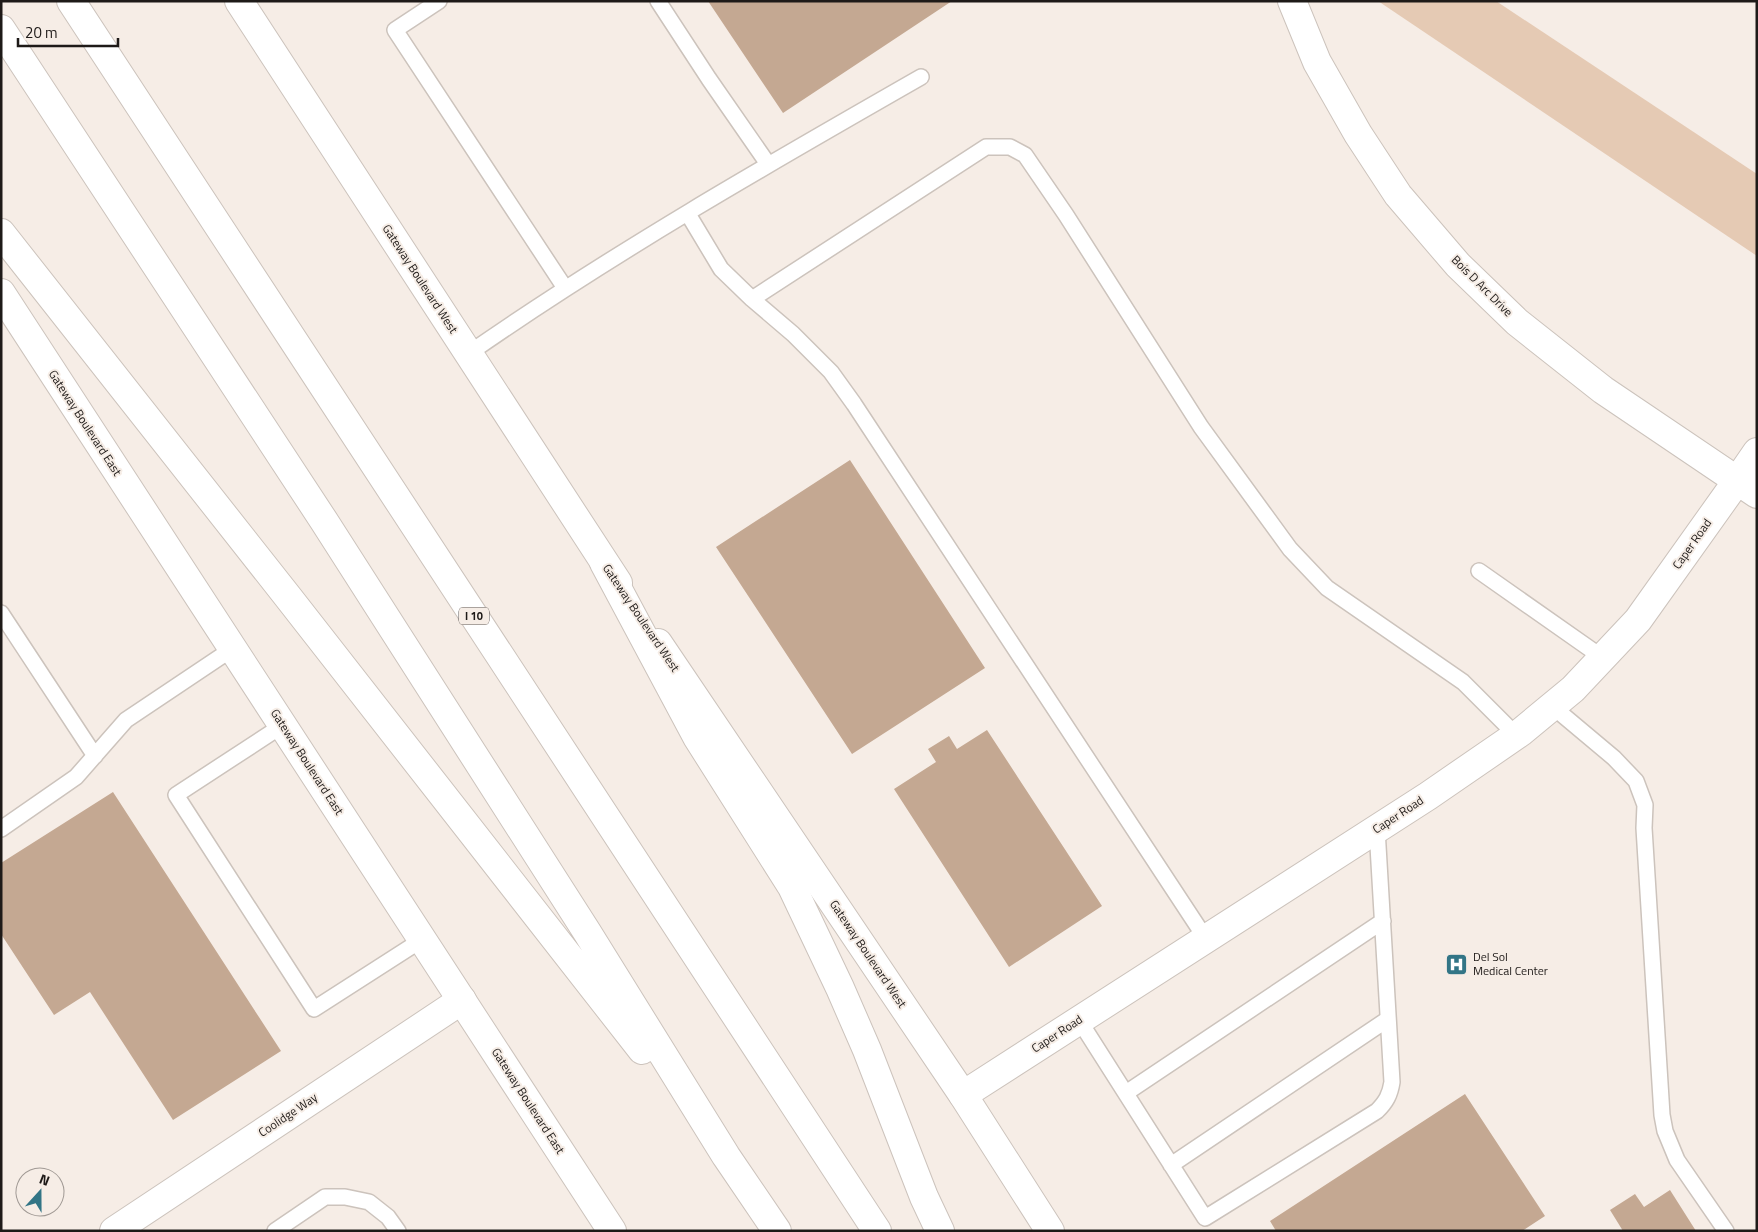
<svg xmlns="http://www.w3.org/2000/svg" width="1758" height="1232" font-family="'Titillium Web',sans-serif">
<style>
.green{fill:#e5cab4}
.building{fill:#c4a892}
.lines{fill:none;stroke-linecap:round;stroke-linejoin:round}
.service-casing{stroke:#ccc3bc;stroke-width:18}
.minor-casing{stroke:#ccc3bc;stroke-width:30}
.tertiary-casing{stroke:#ccc3bc;stroke-width:30}
.secondary-casing{stroke:#ccc3bc;stroke-width:30}
.motorway-casing{stroke:#ccc3bc;stroke-width:30}
.service{stroke:#fff;stroke-width:15}
.minor{stroke:#fff;stroke-width:28}
.tertiary{stroke:#fff;stroke-width:28}
.secondary{stroke:#fff;stroke-width:28}
.motorway{stroke:#fff;stroke-width:28}
.labels{text-anchor:middle;stroke-width:4;stroke-linejoin:round;paint-order:stroke}
.shield{fill:#f6ede6;stroke:#5f5956;stroke-width:1}
.shield-label{font-size:11px;font-weight:bold;fill:#1e1a18}
.street-label{font-size:12px;fill:#1e1a18;stroke:#f6ede6}
.poi-label{font-size:12px;fill:#1e1a18;stroke:#f6ede6;text-anchor:start}
</style>
<rect width="100%" height="100%" fill="#f6ede6"/>
<!-- green -->
<path class="green" d="M1378 1H1496L1757 174V256Z"/>
<!-- building -->
<path class="building" d="M708 1H952L783 113Z
M850 460 985 668 852 754 716 547Z
M987 730 1102 906 1009 967 894 789 936 762 928 749 949 736 957 749Z
M113 792 281 1051 173 1120 90 992 54 1015 1 934V863Z
M1465 1094 1545 1216 1522 1231H1276L1270 1221Z
M1670 1190 1696 1231H1623L1610 1210 1635 1194 1644 1207Z"/>
<g class="lines">
<defs>
<path id="service" d="M439 1 395 30 565 288
M658 1 709 79 768 164
M688 214 721 269 752 299 986 147H1010L1025 155 1066 215 1201 427 1290 549 1327 588 1463 682 1516 735
M752 299 793 334 831 372 854 404 1206 939
M468 354C613 253 767 165 921 77
M1479 571 1603 658
M1 613 95 756
M1552 706 1614 758 1636 781 1645 805 1644 828 1662 1115 1665 1131 1677 1160 1726 1231
M283 725 176 795 314 1009 423 939
M1 829 76 777 126 720 232 649
M1079 1020 1205 1218 1377 1111C1386 1102 1390 1095 1392 1082L1377 829
M1126 1093 1383 921
M1171 1165 1388 1019
M275 1231 325 1197H345L369 1202 388 1217 398 1231"/>
<path id="minor" d="M1737 481 1757 452
M114 1231 462 1000"/>
<path id="tertiary" d="M1292 1 1317 62 1358 134 1398 195 1458 265 1517 322 1603 390 1757 494
M963 1095 1428 796 1521 732 1573 689 1638 620 1737 481"/>
<path id="secondary" d="M239 1 618 583
M1 293 612 1231
M658 643 963 1095 1050 1231"/>
<path id="motorway" d="M71 1 877 1231
M1 29 324 521 587 932 726 1156 777 1231
M1 233 288 597 642 1050
M604 563 697 737 792 887 840 988 867 1050 924 1197 940 1231"/>
</defs>
<!-- service casing -->
<use href="#service" class="service-casing"/>
<!-- minor casing -->
<use href="#minor" class="minor-casing"/>
<!-- tertiary casing -->
<use href="#tertiary" class="tertiary-casing"/>
<!-- secondary casing -->
<use href="#secondary" class="secondary-casing"/>
<!-- motorway casing -->
<use href="#motorway" class="motorway-casing"/>
<!-- service -->
<use href="#service" class="service"/>
<!-- minor -->
<use href="#minor" class="minor"/>
<!-- tertiary -->
<use href="#tertiary" class="tertiary"/>
<!-- secondary -->
<use href="#secondary" class="secondary"/>
<!-- motorway -->
<use href="#motorway" class="motorway"/>
</g>
<!-- icons -->
<defs>
<symbol id="hospital-square" viewBox="-11 -11 22 22"><rect x="-9" y="-9" width="18" height="18" rx="4" fill="#327586" stroke="#f6ede6"/><path d="M-5-5h3v3.5h4V-5h3V5h-3V1.5h-4V5h-3Z" fill="#fff"/></symbol>
</defs>
<g fill-rule="evenodd">
<use href="#hospital-square" x="1444" y="952" width="25" height="25"/>
</g>
<g class="labels">
<!-- shield labels -->
<rect class="shield" x="459" y="607.5" width="30" height="17" rx="4"/>
<g class="shield-label">
<text x="474" y="620">I 10</text>
</g>
<!-- street labels -->
<g class="street-label">
<text transform="translate(420 279) rotate(57)" y="4">Gateway Boulevard West</text>
<text transform="translate(1482 286) rotate(45)" y="4">Bois D Arc Drive</text>
<text transform="translate(85 423) rotate(57)" y="4">Gateway Boulevard East</text>
<text transform="translate(1692 544) rotate(-55)" y="4">Caper Road</text>
<text transform="translate(641 618) rotate(56)" y="4">Gateway Boulevard West</text>
<text transform="translate(307 762) rotate(57)" y="4">Gateway Boulevard East</text>
<text transform="translate(1398 815) rotate(-33)" y="4">Caper Road</text>
<text transform="translate(868 954) rotate(56)" y="4">Gateway Boulevard West</text>
<text transform="translate(1057 1034) rotate(-33)" y="4">Caper Road</text>
<text transform="translate(528 1101) rotate(57)" y="4">Gateway Boulevard East</text>
<text transform="translate(288 1115) rotate(-34)" y="4">Coolidge Way</text>
</g>
<!-- poi labels -->
<g class="poi-label">
<text x="1473" y="961">Del Sol<tspan x="1473" dy="14">Medical Center</tspan></text>
</g>
</g>
<!-- border -->
<rect width="1758" height="1232" fill="none" stroke="#1e1a18" stroke-width="5"/>
<!-- north arrow -->
<g transform="translate(40 1192) rotate(21)"><circle r="24" fill="#f6ede6" stroke="#a09994"/>
<path d="M0-4L9 19L0 12L-9 19Z" fill="#327586"/>
<text y="-8" font-size="14" font-weight="bold" text-anchor="middle" fill="#1e1a18">N</text>
</g>
<!-- scale -->
<path d="M18 38v8h100v-8" fill="none" stroke="#1e1a18" stroke-width="2.5"/>
<text x="25" y="38" font-size="15" fill="#1e1a18" stroke="#f6ede6" stroke-width="4" paint-order="stroke">20 m</text>
</svg>
